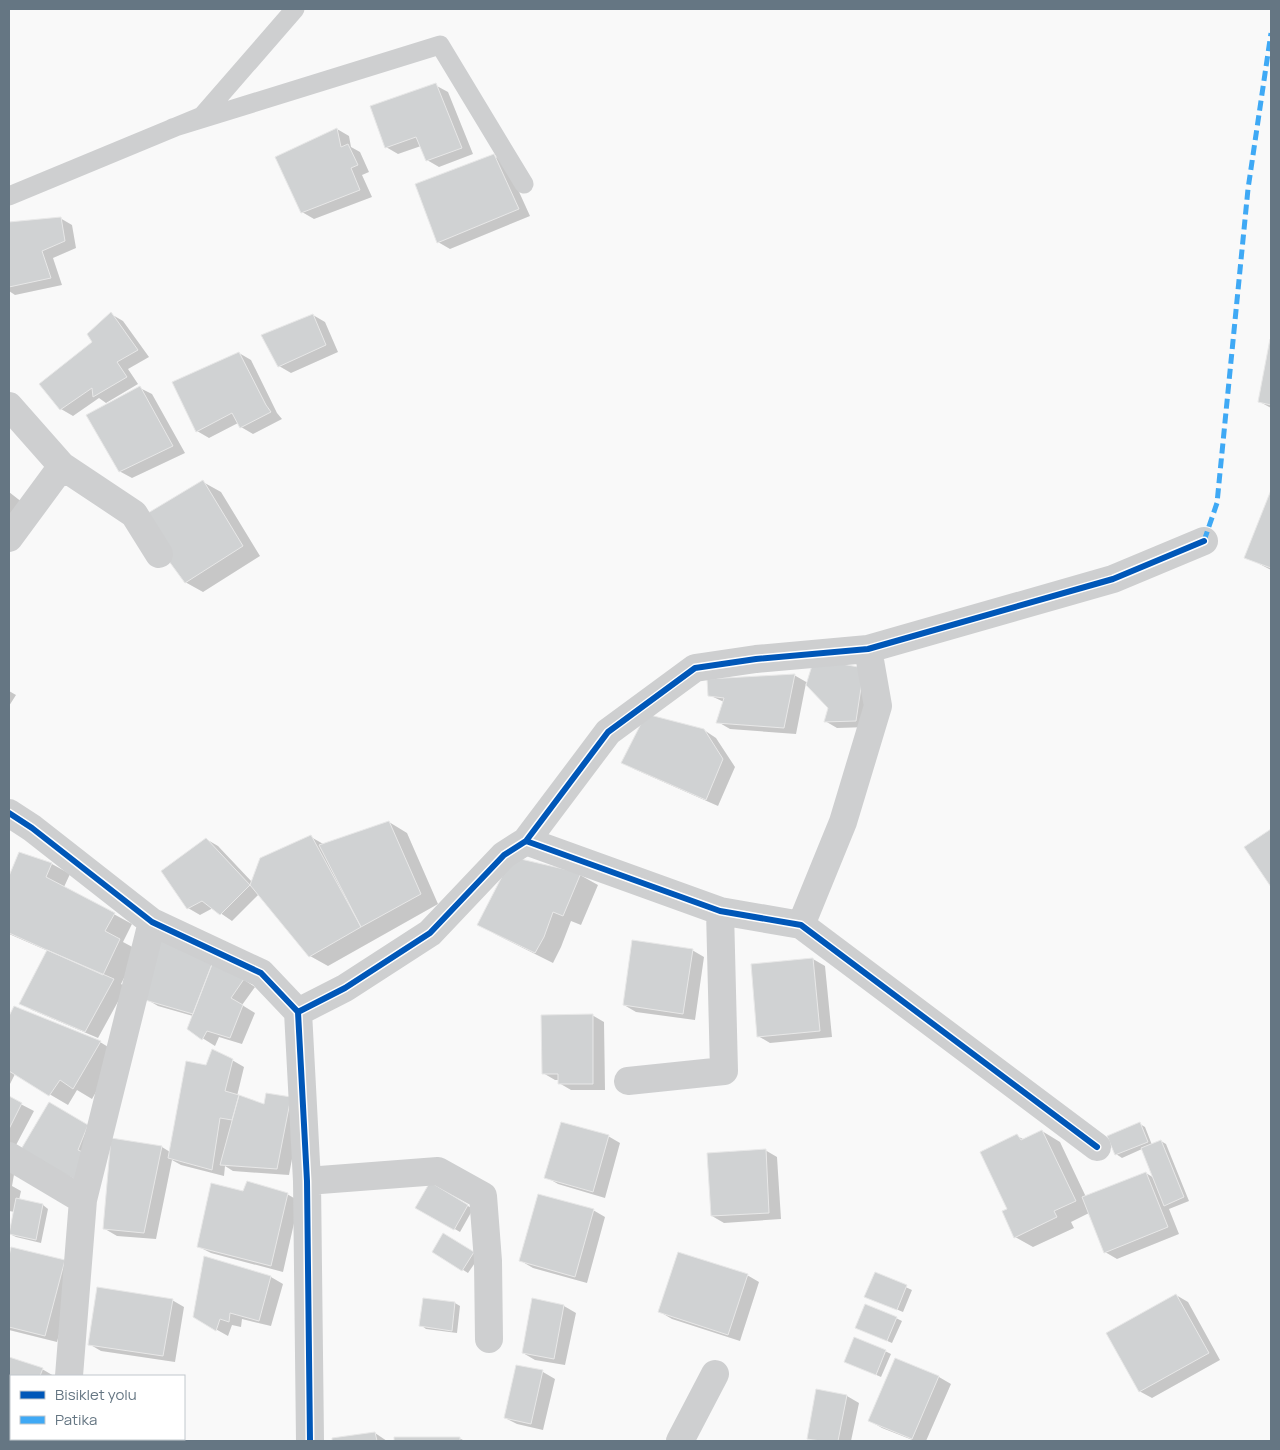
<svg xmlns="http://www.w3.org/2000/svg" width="1280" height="1450" font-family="Manrope,sans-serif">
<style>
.shadow{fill:#0003}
.building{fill:#d0d2d3;stroke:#e8e8e8}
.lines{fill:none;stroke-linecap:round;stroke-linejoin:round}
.service{stroke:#cecfd0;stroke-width:19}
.minor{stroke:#cecfd0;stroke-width:28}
.quiet{stroke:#3fa9f5;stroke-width:5;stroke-dasharray:10 5;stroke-linecap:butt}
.cycleway-casing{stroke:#fff;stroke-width:9}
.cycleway{stroke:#0057b8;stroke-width:6}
</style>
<rect width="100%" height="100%" fill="#f9f9f9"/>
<!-- shadow -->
<path class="shadow" d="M435 85 448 92 473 154 439 167 427 160 421 146 398 154 386 147Z
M337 129 349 136 351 147 360 152 369 172 362 175 372 197 314 219 302 212Z
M494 156 506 163 530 216 450 249 438 242Z
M60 218 72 225 76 248 53 258 62 285 15 295 9 291V223Z
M111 314 123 321 149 357 128 369 138 384 106 403 99 398 73 416 61 409 93 343Z
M313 315 325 322 338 352 291 373 279 366Z
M1271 341V408L1260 402Z
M239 353 251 360 277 413 282 419 253 434 241 427 238 423 209 438 197 431Z
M140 388 152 394 185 453 132 478 119 471Z
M203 482 221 492 260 556 203 592 185 582Z
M9 492 27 506 9 527Z
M1271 494V570L1246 557Z
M863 669 868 727 837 728 825 721 830 707 806 683 796 734 730 729 718 722 724 702 709 695 794 675 808 683Z
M9 691 16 695 9 706Z
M704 730 716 738 735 767 718 806 634 769 622 762Z
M389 822 407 833 438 904 328 966 310 956 259 894 232 921 213 908 200 915 188 908 206 839 218 846 252 882 311 837 325 845Z
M1271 831V885L1246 847Z
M20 854 52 864 70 874 64 887 132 924 123 942 138 950 121 984 126 987 98 1038 32 1010 20 1003 48 951 9 934V879Z
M580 875 598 885 581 925 571 921 561 947 553 963 497 935 479 925Z
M692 950 704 957 695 1020 636 1012 624 1005Z
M813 959 825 966 832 1037 770 1043 758 1036Z
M226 968 255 987 242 1005 255 1013 242 1044 219 1037 215 1046 188 1029 193 1016 158 1006 146 999Z
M14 1008 100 1042 118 1053 92 1099 77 1090 68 1105 15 1074 9 1086V1018Z
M592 1015 604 1022 605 1090H571L559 1083V1080H555L543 1073Z
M232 1060 244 1067 237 1096 265 1105H302L289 1175 233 1171 225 1166 224 1176 181 1165 172 1160 156 1239 117 1236 105 1229 162 1147 170 1152 206 1067Z
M9 1098 34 1111 15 1147 9 1144Z
M50 1104 100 1133 88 1186Z
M1140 1124 1145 1127 1152 1145 1161 1141 1166 1144 1189 1201 1169 1209 1179 1234 1117 1259 1105 1252 1089 1213 1071 1222 1074 1228 1033 1247 1015 1237 1009 1210 1017 1136 1025 1140 1042 1131 1060 1142 1086 1197 1146 1173 1154 1178 1142 1149 1122 1158 1116 1154Z
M608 1136 620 1143 605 1198 558 1184 546 1177Z
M765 1150 777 1157 781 1219 724 1223 712 1216Z
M9 1159 16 1163 12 1186 21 1191 19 1200 43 1205 48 1209 41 1243 16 1237 10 1234 15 1212 9 1211Z
M431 1184 473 1209 460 1232 417 1207Z
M243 1193 287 1194 299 1201 283 1272 211 1253 199 1247Z
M593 1210 605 1217 587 1283 533 1268 521 1261Z
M444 1235 479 1257 468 1273 433 1251Z
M12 1248 64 1261 76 1268 57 1342 9 1330V1261Z
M205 1257 271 1277 283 1284 271 1326 242 1319 241 1327 232 1325 228 1336 194 1317Z
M875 1273 912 1290 903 1312 872 1299Z
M747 1275 759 1282 740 1341 672 1319 660 1312Z
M1176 1295 1188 1302 1220 1360 1152 1398 1139 1391Z
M172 1300 184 1307 175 1362 101 1351 89 1344Z
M455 1303 460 1306 457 1333 426 1329 421 1325Z
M564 1306 576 1313 565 1365 535 1360 523 1353Z
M896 1318 902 1321 892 1343 857 1328Z
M885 1351 891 1354 881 1377 851 1364Z
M9 1358 42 1369 54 1376H11V1439H14L13 1441H9Z
M896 1359 939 1377 951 1384 926 1441H915L882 1428 870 1421Z
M517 1366 543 1372 555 1379 543 1430 517 1424 505 1418Z
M847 1396 859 1403 851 1441H814L808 1438Z
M375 1433 387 1441H333V1439Z
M396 1438H459L465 1441H396Z"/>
<!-- building -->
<path class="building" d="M436 83 462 148 426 161 416 137 385 148 370 106Z
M337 128 341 147 348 144 358 165 351 168 360 190 301 213 275 157Z
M494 154 519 209 437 243 415 184Z
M61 217 65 241 42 251 51 278 9 287V222Z
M111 312 138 350 117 362 127 377 93 397 92 388 60 410 39 384 92 342 87 334Z
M313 314 326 345 278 367 261 335Z
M1270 339H1271V405L1258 402Z
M239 352 266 405 271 412 240 428 232 413 196 432 172 382Z
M140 386 173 446 119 472 86 415Z
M203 480 243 546 185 583 138 519Z
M1271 490V568L1244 558Z
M814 659 864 668 856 721 824 722 828 708 806 685Z
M795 674 784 728 716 723 724 698 708 696 707 679Z
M646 714 704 729 723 759 706 800 621 763Z
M389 821 421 894 361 927 319 845Z
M1271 829V887L1244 847Z
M311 835 361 927 309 957 250 885 260 858Z
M206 838 250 885 220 915 202 901 187 909 161 871Z
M19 852 52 863 46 877 115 913 105 931 120 939 103 975 9 933V876Z
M512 857 581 873 563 916 553 912 544 937 535 953 477 925Z
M156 930 214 959 193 1014 145 1000Z
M632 940 693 949 683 1014 623 1005Z
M47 950 114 979 85 1032 19 1004Z
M813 958 820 1031 757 1037 751 964Z
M214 959 244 979 231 998 243 1005 230 1038 207 1031 202 1040 187 1029Z
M14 1006 101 1041 73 1089 60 1080 49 1096 9 1071V1016Z
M593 1014V1084H558V1074H542L541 1015Z
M212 1049 233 1059 225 1091 239 1095 232 1120 220 1118 212 1170 168 1158 186 1061 206 1065Z
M266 1093 291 1097 277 1169 220 1165 239 1095 264 1104Z
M9 1096 22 1103 9 1129Z
M49 1102 88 1125 78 1150 94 1157 76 1180 20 1151Z
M561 1122 609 1135 593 1192 544 1178Z
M1140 1122 1148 1142 1115 1155 1107 1136Z
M1042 1130 1076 1201 1054 1211 1057 1217 1014 1238 1002 1211 1007 1209 980 1152 1017 1134 1021 1140Z
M111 1138 162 1146 144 1233 103 1229Z
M1161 1140 1184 1197 1164 1206 1141 1148Z
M766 1149 769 1213 711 1216 707 1153Z
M1146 1172 1168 1227 1104 1253 1082 1197Z
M247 1181 288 1193 271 1266 197 1247 211 1183 243 1191Z
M430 1182 468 1205 454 1230 415 1208Z
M538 1194 594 1209 575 1277 519 1261Z
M16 1198 43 1204 36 1240 9 1234Z
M443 1233 474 1252 462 1271 432 1252Z
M11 1247 65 1260 45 1336 9 1327V1256Z
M678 1252 748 1274 728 1335 658 1312Z
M204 1256 271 1276 259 1321 230 1313 229 1322 220 1319 216 1331 193 1317Z
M875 1272 907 1285 897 1310 864 1297Z
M97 1287 173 1299 163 1356 88 1345Z
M1176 1294 1209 1353 1139 1392 1106 1333Z
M423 1298 455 1302 452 1331 419 1326Z
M532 1298 564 1305 554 1359 522 1353Z
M865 1304 897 1317 887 1341 855 1328Z
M854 1337 886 1350 876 1375 844 1362Z
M9 1357 43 1368 40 1376H11V1422L9 1421Z
M895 1358 939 1376 912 1439 868 1421Z
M516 1365 543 1370 531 1424 504 1418Z
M816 1389 847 1395 838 1441H821L807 1439Z
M375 1432 377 1441H332V1438Z
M394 1437H460V1441H394Z"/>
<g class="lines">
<!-- service -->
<path class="service" d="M172 128 440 45 524 184
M9 196 202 116 295 9"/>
<!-- minor -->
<path class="minor" d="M9 406 62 466 134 514 159 554
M9 538 62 466
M9 813 32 828 152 922 261 973 298 1012 307 1181 310 1441
M526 841 720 911 801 925 1097 1147
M801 925 843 822 878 706 868 649
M298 1012 345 988 430 933 504 855 526 841 608 732 695 668 756 659 868 649 1113 579 1204 541
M628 1081 724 1071 720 911
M9 1156 83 1200
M307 1181 438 1171 483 1196 488 1261 489 1339
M69 1376 83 1200 152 922
M78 1439V1441
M680 1441 715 1374"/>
<!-- quiet -->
<path class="quiet" d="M1204 541 1217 503 1248 189 1271 33"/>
<defs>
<path id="cycleway" d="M9 813 32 828 152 922 261 973 298 1012 307 1181 310 1441
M526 841 720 911 801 925 1097 1147
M298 1012 345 988 430 933 504 855 526 841 608 732 695 668 756 659 868 649 1113 579 1204 541"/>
</defs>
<!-- cycleway casing -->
<use href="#cycleway" class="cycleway-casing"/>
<!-- cycleway -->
<use href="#cycleway" class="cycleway"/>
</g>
<!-- border -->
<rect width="1280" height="1450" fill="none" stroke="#657683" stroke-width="20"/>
<!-- legend -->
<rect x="10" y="1375" width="175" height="65" fill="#ffffff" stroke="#c1c8cd"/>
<rect x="20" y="1391" width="25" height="8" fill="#0057b8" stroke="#c1c8cd"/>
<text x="55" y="1400" font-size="15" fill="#657683">Bisiklet yolu</text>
<rect x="20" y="1416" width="25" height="8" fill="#3fa9f5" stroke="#c1c8cd"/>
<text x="55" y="1425" font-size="15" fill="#657683">Patika</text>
</svg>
